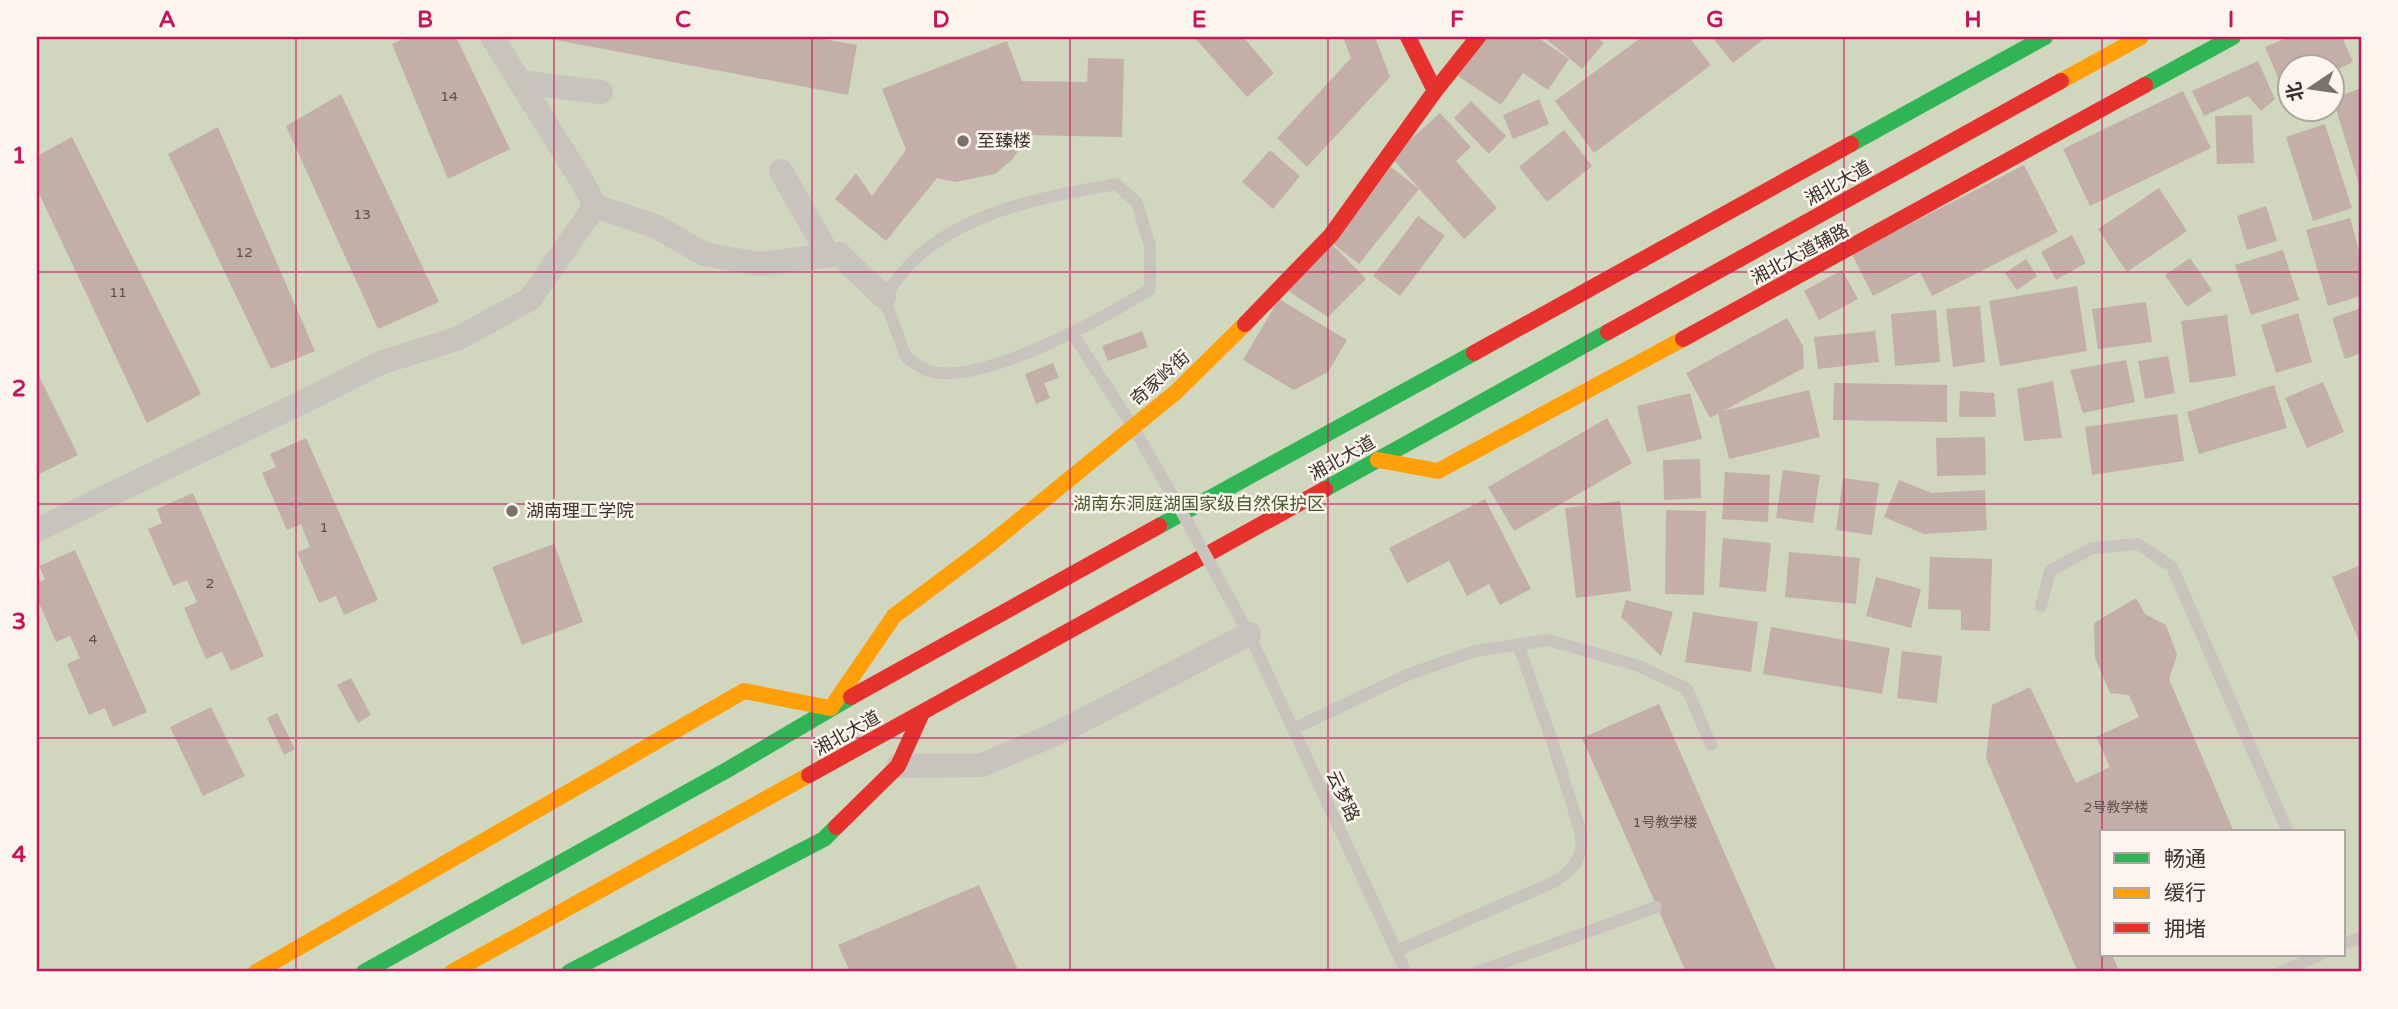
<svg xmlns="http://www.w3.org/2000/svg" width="2398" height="1009" font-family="'Varela Round','Noto Sans SC',sans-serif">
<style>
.green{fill:#d1d6bf;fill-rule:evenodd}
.building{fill:#c3afa7}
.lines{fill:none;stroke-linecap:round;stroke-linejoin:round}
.lane{stroke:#c9c3be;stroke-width:12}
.street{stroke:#c9c3be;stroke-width:24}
.fast{stroke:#30b455;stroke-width:16}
.slow{stroke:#ff9f0a;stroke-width:16}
.jam{stroke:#e5322d;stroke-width:16}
.lane-bridge{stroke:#c9c3be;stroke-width:12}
.grid{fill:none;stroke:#c2185b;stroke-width:2;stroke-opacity:0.55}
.poi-dot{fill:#7a716c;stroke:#fbf5ee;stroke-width:2.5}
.labels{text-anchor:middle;stroke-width:5;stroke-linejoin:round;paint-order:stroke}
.number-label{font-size:14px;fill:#5d504a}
.poi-label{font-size:18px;fill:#3b302b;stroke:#fbf5ee;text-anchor:start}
.street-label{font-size:18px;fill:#3b302b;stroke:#fbf5ee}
.park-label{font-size:18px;fill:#4a5a2e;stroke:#fbf5ee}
.neatline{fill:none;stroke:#c2185b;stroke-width:2.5}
.grid-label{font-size:23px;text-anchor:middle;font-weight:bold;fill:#c2185b}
</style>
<rect width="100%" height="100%" fill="#f0ebe5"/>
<!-- green -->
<path class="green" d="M37 37H2361V972H37ZM2290 66H2332V108H2290ZM2102 832H2344V955H2102Z"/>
<!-- building -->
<path class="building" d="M407 37H456L510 149 448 179 392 44Z
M540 37H812L857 45 848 95Z
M1194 37H1243L1274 73 1247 97Z
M1343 37H1375L1390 77 1307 167 1277 138 1351 58Z
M1485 37H1537L1569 59 1548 90 1523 73 1501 105 1458 76Z
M1544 37H1596L1604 43 1582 69Z
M1642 37H1689L1711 65 1594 153 1555 101Z
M1714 37H1766L1733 63 1713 38Z
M2289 37H2342L2353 62 2332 72V66H2290V89L2284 92 2265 47Z
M1007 41 1022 81 1087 82 1088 58 1124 59 1122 137 1025 135 1022 145 1012 160 995 174 955 182 937 178 886 241 835 199 856 173 872 196 906 150 882 89Z
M2258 61 2275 99 2261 111 2248 96 2204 116 2192 91Z
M2361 88V191L2333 99Z
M2183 91 2211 148 2090 206 2063 149Z
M341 94 439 302 378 329 286 126Z
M1539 99 1549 124 1513 139 1503 115Z
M1471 101 1506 136 1489 154 1454 118Z
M1440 113 1471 147 1456 161 1497 208 1464 239 1391 157Z
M2252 115 2254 163 2217 164 2215 116Z
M2325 124 2352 208 2313 221 2286 137Z
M218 127 315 351 271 369 168 154Z
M1564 130 1592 166 1547 202 1519 167Z
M72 137 201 394 147 423 37 189V156Z
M1270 150 1300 176 1273 209 1242 182Z
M2024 165 2058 232 1932 296 1920 272 1873 296 1852 254Z
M1391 167 1419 189 1359 264 1332 243Z
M2159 188 2187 231 2127 272 2098 229Z
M2266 206 2277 241 2247 250 2237 216Z
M1418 216 1445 236 1400 296 1373 276Z
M2350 218 2361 258V296L2328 306 2306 230Z
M2072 235 2086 263 2056 280 2041 252Z
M1329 241 1366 279 1328 317 1282 287Z
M2283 250 2299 300 2251 315 2235 265Z
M2190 258 2212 290 2187 307 2165 275Z
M2026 259 2037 276 2017 290 2005 273Z
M1842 270 1858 299 1819 320 1804 291Z
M2077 286 2087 351 2000 366 1989 301Z
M1279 299 1347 340 1328 372 1294 390 1243 360Z
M2146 302 2152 342 2098 349 2092 309Z
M1980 306 1985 362 1953 367 1946 309Z
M2361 308V353L2345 359 2332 318Z
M1936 310 1940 362 1895 366 1891 314Z
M2298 313 2312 362 2276 373 2261 325Z
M2227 315 2236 376 2190 383 2181 321Z
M1787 318 1803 346 1804 368 1723 411 1809 390 1820 437 1729 459 1718 414 1710 418 1686 373Z
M1142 331 1148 347 1108 361 1102 346Z
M1875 331 1879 362 1818 369 1814 337Z
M2168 356 2175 393 2145 399 2138 361Z
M2126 360 2135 402 2083 413 2070 370Z
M1053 363 1059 378 1044 383 1050 398 1036 404 1025 374Z
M37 372 78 455 37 475Z
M2053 381 2062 438 2024 441 2017 389Z
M2323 382 2344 432 2307 448 2285 398Z
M1834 383 1947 385V422L1833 420Z
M2274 385 2287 428 2199 454 2187 412Z
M1960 391 1994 393 1996 417H1959Z
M1690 393 1702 439 1647 452 1637 406Z
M2177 414 2184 461 2092 475 2085 427Z
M1607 418 1632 463 1514 531 1488 487Z
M1985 437 1986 475 1937 476 1936 438Z
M306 438 378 600 344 615 336 596 319 603 297 552 310 547 301 524 287 530 262 473 276 467 270 454Z
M1700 459 1701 498 1664 500 1663 460Z
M1783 470 1820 475 1813 523 1776 518Z
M1725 472 1770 475 1768 522 1722 519Z
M1843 478 1879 483 1872 535 1836 530Z
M1899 480 1932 493 1985 490 1987 530 1924 534 1884 517Z
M193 493 264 656 231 671 222 652 206 659 184 608 197 602 187 580 173 586 148 529 162 523 157 509Z
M1485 499 1531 589 1500 605 1489 584 1467 596 1449 561 1407 583 1389 548Z
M1620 501 1631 591 1576 598 1565 508Z
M1666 510 1706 511 1704 595 1665 594Z
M1723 538 1771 543 1766 592 1719 587Z
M554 544 583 622 522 645 492 567Z
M75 550 147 712 113 727 105 708 89 715 67 664 80 658 70 636 56 642 37 598V583L45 579 39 566Z
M1789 552 1860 558 1856 604 1785 597Z
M1930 557 1992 559 1990 631 1961 630V610L1928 609Z
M2361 565V646L2332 577Z
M1876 577 1921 589 1911 628 1866 616Z
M2136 598 2145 614 2166 625 2177 655 2169 679 2234 832H2102V925L2100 926 2102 931V955H2112L2120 972H2078L1986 758 1992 705 2030 687 2076 783 2110 767 2096 737 2139 717 2129 695 2110 693 2095 658 2094 623Z
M1626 600 1673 612 1661 656 1621 617Z
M1693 612 1758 622 1751 672 1685 662Z
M1771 627 1890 648 1882 694 1763 674Z
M1902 651 1942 656 1937 703 1897 698Z
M351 678 371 715 358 723 337 685Z
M1659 704 1777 972H1686L1582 738Z
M211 707 245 776 203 796 170 727Z
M277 713 295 749 284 755 267 718Z
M979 885 1019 972H850L838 945Z"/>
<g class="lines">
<!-- lane -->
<path class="lane" d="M1116 184 1137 203 1150 246V289C1107 317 979 387 929 371 921 368 913 362 906 357L884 297C894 285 903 269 915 259 970 209 1046 197 1116 184Z
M1072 333 1133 427 1179 507
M2041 606 2050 571 2092 548 2138 544 2172 567 2288 832
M1249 634 1406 972
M1293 729 1407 675 1475 651 1548 640 1639 666 1687 689 1711 745
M2344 944 2361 937
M1396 951 1554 882C1575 869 1585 856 1580 830L1552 741 1518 644
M1478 972 1656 907
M2281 972 2320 955"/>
<!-- street -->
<path class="street" d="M492 37 583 183 595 206 655 226 704 254 759 264 839 254 884 297
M520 82 601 92
M781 171 829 256
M37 530 315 396 380 363 459 338 530 299 595 206
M898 766 982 765 1058 733 1249 634"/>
<!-- fast -->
<path class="fast" d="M2145 85 2233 37
M1851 144 2045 37
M1325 489 1608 332
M1159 526 1474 353
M364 972 727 770 851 697
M569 972 824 839 836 827"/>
<!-- slow -->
<path class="slow" d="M2061 81 2141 37
M1378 460 1438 471 1683 339
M831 708 894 616 990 544 1176 392 1245 324
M256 972 744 691 830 708
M452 972 809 775"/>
<!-- jam -->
<path class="jam" d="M1408 37 1435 91
M1245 324 1331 235 1435 91 1478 37
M1608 332 2061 81
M1683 339 2145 85
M1474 353 1851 144
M851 697 1159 526
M809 775 1325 489
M836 827 898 766 922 713"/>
<!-- lane-bridge -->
<path class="lane-bridge" d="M1179 507 1249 634"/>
</g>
<!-- grid -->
<path class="grid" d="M296 37V972M554 37V972M812 37V972M1070 37V972M1328 37V972M1586 37V972M1844 37V972M2102 37V972M37 272H2361M37 504H2361M37 738H2361"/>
<!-- markers -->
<g class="poi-dot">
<circle cx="963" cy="141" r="7"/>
<circle cx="512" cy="511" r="7"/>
</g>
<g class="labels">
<!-- number labels -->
<g class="number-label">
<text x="449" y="101">14</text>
<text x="362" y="219">13</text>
<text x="244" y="257">12</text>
<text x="118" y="297">11</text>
<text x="324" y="532">1</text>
<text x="210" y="588">2</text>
<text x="93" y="644">4</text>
<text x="2116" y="812">2号教学楼</text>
<text x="1665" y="827">1号教学楼</text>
</g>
<!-- poi labels -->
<g class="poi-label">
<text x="977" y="147">至臻楼</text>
<text x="526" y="517">湖南理工学院</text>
</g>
<!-- street labels -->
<g class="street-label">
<text transform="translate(1838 183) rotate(-29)" y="6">湘北大道</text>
<text transform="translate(1800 254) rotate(-28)" y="6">湘北大道辅路</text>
<text transform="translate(1160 378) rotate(-42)" y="6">奇家岭街</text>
<text transform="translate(1342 458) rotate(-29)" y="6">湘北大道</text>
<text transform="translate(847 733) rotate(-29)" y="6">湘北大道</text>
<text transform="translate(1343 796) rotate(65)" y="6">云梦路</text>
</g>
<!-- park labels -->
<g class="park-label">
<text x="1199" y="510">湖南东洞庭湖国家级自然保护区</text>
</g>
</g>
<!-- border -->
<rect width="2398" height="1009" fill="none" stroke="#fbf5ee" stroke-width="77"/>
<!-- legend -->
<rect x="2100" y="830" width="245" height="126" fill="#fbf5ee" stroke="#aea6a0" stroke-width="2"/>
<rect x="2114" y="853" width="35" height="10" fill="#30b455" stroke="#aea6a0" stroke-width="2"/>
<text x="2164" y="866" font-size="21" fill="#3b302b">畅通</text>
<rect x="2114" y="888" width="35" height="10" fill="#ff9f0a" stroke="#aea6a0" stroke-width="2"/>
<text x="2164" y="900" font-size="21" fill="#3b302b">缓行</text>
<rect x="2114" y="923" width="35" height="10" fill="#e5322d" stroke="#aea6a0" stroke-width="2"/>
<text x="2164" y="936" font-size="21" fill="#3b302b">拥堵</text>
<!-- north arrow -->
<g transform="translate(2311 88) rotate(257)"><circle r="33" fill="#fbf5ee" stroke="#aea6a0" stroke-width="2"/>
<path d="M0-5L12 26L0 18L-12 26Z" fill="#7a716c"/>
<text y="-10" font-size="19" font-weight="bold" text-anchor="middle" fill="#3b302b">北</text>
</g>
<rect x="38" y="38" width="2322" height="932" class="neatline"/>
<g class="grid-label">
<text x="167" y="27">A</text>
<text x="425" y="27">B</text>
<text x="683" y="27">C</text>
<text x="941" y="27">D</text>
<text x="1199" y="27">E</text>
<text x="1457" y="27">F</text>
<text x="1715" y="27">G</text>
<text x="1973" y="27">H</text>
<text x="2231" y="27">I</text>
<text x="19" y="163">1</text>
<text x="19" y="396">2</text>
<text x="19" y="629">3</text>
<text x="19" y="862">4</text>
</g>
</svg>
